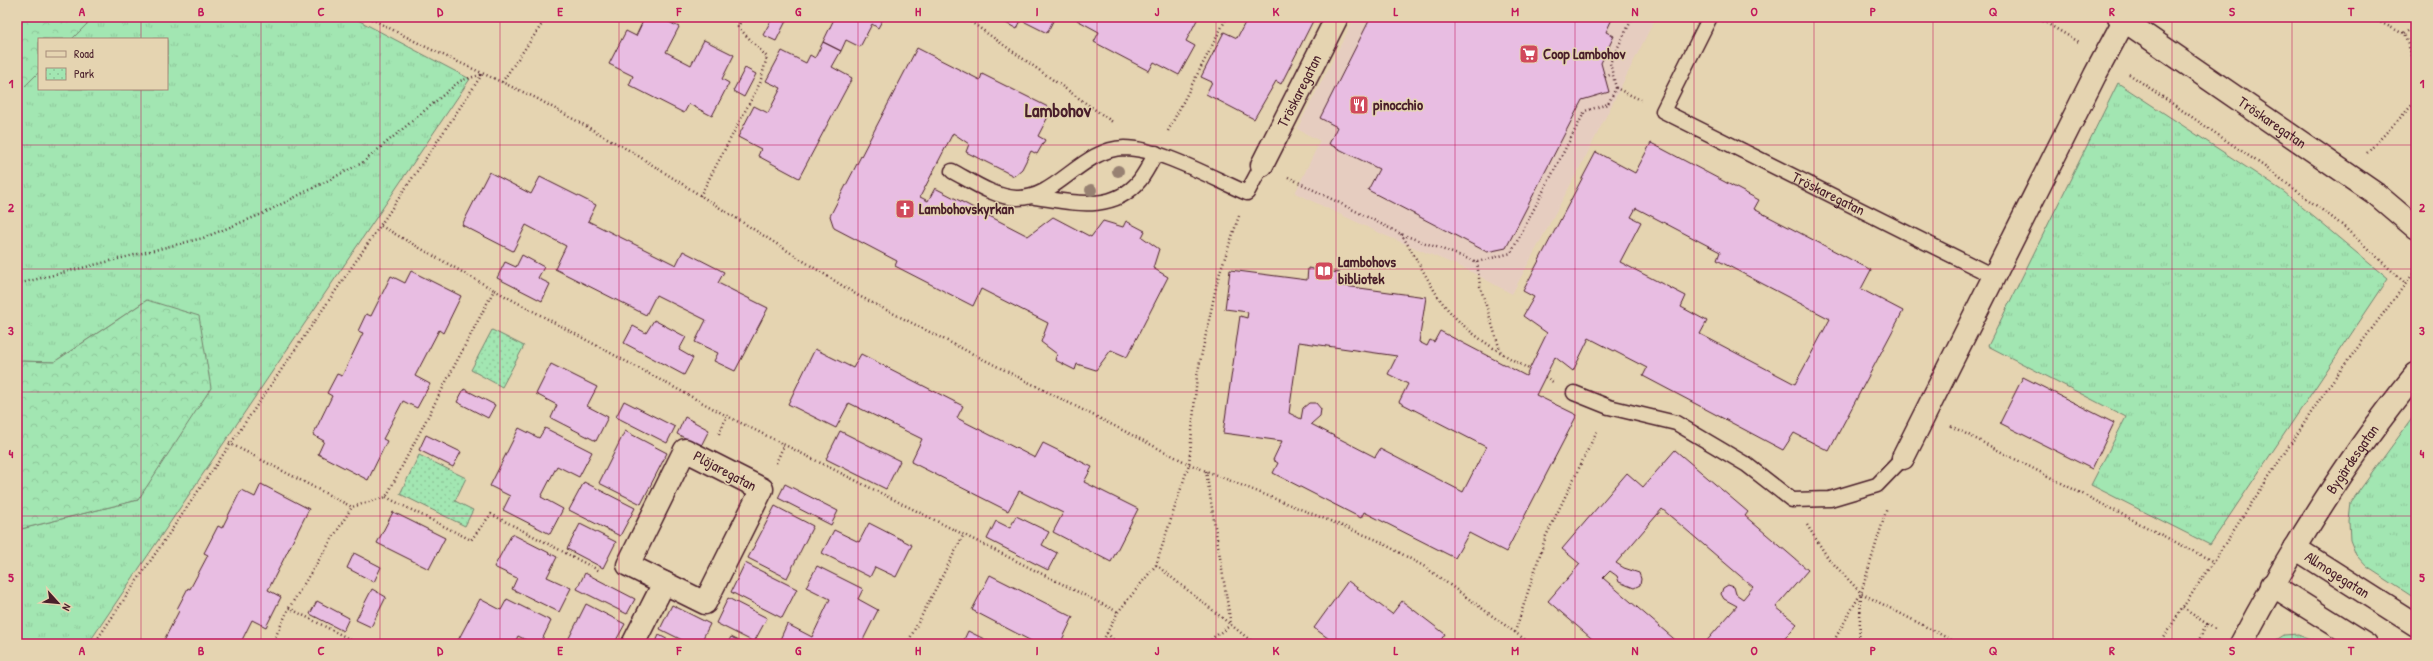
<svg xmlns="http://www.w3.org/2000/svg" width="2433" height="661" font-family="'Patrick Hand',sans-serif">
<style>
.built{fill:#e6cdc0}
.grass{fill:url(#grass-tufts);stroke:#76826e}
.forest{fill:url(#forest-crowns);stroke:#76826e}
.park{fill:url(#park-dots);stroke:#76826e}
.building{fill:#e8bde2;stroke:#4a1f2b;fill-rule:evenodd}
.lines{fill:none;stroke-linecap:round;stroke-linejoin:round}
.lane-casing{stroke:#4a1f2b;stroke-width:17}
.street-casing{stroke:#4a1f2b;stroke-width:25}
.path{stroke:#4a1f2b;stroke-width:2.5;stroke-dasharray:1 3;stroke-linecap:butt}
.lane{stroke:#e5d4b1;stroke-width:14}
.street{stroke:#e5d4b1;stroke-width:22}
.tree{fill:#978172}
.grid{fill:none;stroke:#c2185b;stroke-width:1;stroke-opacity:0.55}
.labels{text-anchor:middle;stroke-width:3;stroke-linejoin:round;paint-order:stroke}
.poi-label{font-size:15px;font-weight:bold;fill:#4a1f2b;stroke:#e5d4b1;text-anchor:start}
.street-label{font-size:15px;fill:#4a1f2b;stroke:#e5d4b1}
.district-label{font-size:19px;font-weight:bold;fill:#4a1f2b;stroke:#e5d4b1}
.neatline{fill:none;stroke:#c2185b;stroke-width:1.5}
.grid-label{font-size:13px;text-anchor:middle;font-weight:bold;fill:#c2185b}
</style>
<defs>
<pattern id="grass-tufts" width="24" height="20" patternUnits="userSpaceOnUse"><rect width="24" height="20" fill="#a2e6b2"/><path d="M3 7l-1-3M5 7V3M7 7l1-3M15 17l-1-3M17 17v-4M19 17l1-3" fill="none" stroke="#8dc599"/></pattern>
<pattern id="forest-crowns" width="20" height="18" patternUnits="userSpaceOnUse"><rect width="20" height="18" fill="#a2e6b2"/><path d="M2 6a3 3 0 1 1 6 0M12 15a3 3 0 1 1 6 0" fill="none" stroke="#8dc599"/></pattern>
<pattern id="park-dots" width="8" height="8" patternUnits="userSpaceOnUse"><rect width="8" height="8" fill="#a2e6b2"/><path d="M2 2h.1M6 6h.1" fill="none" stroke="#8dc599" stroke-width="1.8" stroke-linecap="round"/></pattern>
</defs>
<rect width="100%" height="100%" fill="#e5d4b1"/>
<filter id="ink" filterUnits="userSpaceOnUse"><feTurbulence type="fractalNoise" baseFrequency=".025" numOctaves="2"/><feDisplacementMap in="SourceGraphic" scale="8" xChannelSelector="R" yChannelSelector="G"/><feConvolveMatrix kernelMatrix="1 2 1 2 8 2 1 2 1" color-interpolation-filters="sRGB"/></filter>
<g filter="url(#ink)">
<!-- built -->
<path class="built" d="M1355 17H1656L1587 154 1512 294 1468 270 1384 235 1295 193 1320 141 1297 129Z"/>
<!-- grass -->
<path class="grass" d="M94 17H352L470 79 88 644H17V530L138 500 147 300 54 362 17 361V94L39 72V89H167V39H72Z
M2118 83 2284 192 2388 279 2210 545 2091 485 2126 417 1988 346Z
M2416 413V599L2367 567 2356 555 2350 540 2349 521 2351 502Z
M2298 634 2324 644H2270L2284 635Z"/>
<!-- forest -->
<path class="forest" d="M17 17H94L72 39H39V72L17 94Z
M147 300 199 316 211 388 138 500 17 530V361L54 362Z"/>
<!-- park -->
<path class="park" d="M492 330 524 346 502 387 471 370Z
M419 455 466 478 455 501 473 510 465 526 400 494Z"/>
<!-- building -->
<path class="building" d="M645 17H659L679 27 666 52 691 65 704 40 734 55 722 79 729 83 712 116 689 104 684 113 629 85 633 76 609 64 626 31 636 36Z
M773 17H788L776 41 763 35Z
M835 17H884L878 28 872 24 860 47 846 40 841 51 823 42Z
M995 17H1055L1047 33 1021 20 1017 29Z
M1079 17H1195L1198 18 1186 41 1195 46 1179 75 1154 62 1149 71 1094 42 1099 32 1077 20Z
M1248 17H1315L1281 84 1276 81 1254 119 1206 94 1212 82 1201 77 1224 32 1237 38Z
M1371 17H1613L1606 32 1614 36 1601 63 1609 92 1582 100 1506 248 1487 252 1368 190 1379 169 1329 144 1337 127 1320 118Z
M823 42 841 51 832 67 852 78 799 178 758 156 761 149 738 137 754 106 768 113 781 88 766 81 782 51 806 63 810 55 815 58Z
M917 48 980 80 982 74 1052 109 1038 136 1045 140 1037 154 1031 151 1022 169 1014 176 966 152 969 144 953 133 920 197 928 201 935 188 1028 236 1053 217 1091 237 1103 221 1123 227 1126 221 1145 231 1142 237 1159 249 1153 268 1168 277 1127 357 1111 350 1096 370 1077 364 1075 370 1055 360 1057 354 1041 342 1048 323 981 289 973 306 895 266 897 261 834 228 830 216Z
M745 68 756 74 744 97 733 91Z
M1651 143 1759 200 1754 209 1871 270 1861 289 1903 311 1829 451 1794 433 1783 450 1643 376 1647 368 1589 338 1573 371 1555 357 1536 395 1577 415 1506 552 1469 533 1455 558 1364 512 1361 518 1273 473 1278 463 1273 460 1282 441 1223 433 1240 316 1247 318 1248 312 1225 309 1230 270 1307 280 1308 268 1324 271 1339 273 1337 285 1426 297 1419 342 1427 346 1430 340 1434 342 1440 331 1526 376 1547 333 1523 316 1534 297 1523 291 1596 152 1635 173ZM1636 208 1720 252 1717 260 1830 319 1795 384 1700 334 1707 321 1681 307 1686 296 1620 262 1641 222 1631 217ZM1299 342 1397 356 1388 374 1408 384 1399 402 1486 447 1463 492 1380 449 1375 457 1311 424 1320 416 1321 409 1316 403H1309L1303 408 1301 419 1289 413Z
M489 172 531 194 540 177 596 205 588 221 676 265 683 251 724 272 718 283 768 308 735 371 714 361 718 353 695 342 706 320 656 295 646 315 555 269 566 246 526 225 513 251 462 225Z
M522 255 544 267 538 278 550 284 542 301 497 278 505 262 516 267Z
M411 271 461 296 443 333 439 330 415 376 430 384 417 408 403 401 383 439 387 441 368 480 318 454 324 441 313 435 332 396 327 393 337 374 342 376 363 333 358 331 366 314 371 316 391 276 405 283Z
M654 320 686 337 679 350 693 358 684 375 624 343 633 326 646 333Z
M815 349 853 368 861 354 963 406 957 418 1035 458 1043 443 1092 467 1084 482 1138 509 1111 562 1053 532 1063 513 1019 491 1008 511 911 462 922 439 849 403 836 428 788 404Z
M551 364 597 387 587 406 608 417 596 441 551 418 557 405 536 394Z
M2023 377 2114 423 2092 469 2000 423Z
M464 389 495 405 488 418 457 402Z
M624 401 675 427 667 443 616 417Z
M685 417 709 430 701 446 677 434Z
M519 428 539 438 545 428 592 452 579 477 557 466 541 497 563 509 550 534 503 510 510 496 490 486Z
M625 431 667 453 641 504 599 483Z
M840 431 900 461 886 489 826 459Z
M426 435 461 452 453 467 419 450Z
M1675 450 1748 512 1745 516 1808 570 1776 607 1797 624 1780 644H1704L1737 606 1724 599 1721 594 1723 588 1728 585 1734 587 1736 594 1743 599 1753 587 1662 509 1616 563 1624 568 1639 573 1641 579 1640 585 1634 588 1619 582 1617 576 1610 571 1603 578 1680 644H1598L1548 601 1580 564 1562 549 1627 473 1643 487Z
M584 482 635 508 620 536 569 510Z
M261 484 309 509 268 590 281 597 266 627 252 620 240 644H162L179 611 177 609 188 588 190 589 208 555 204 553 218 526 222 528 241 490 255 497Z
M785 484 838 511 831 525 778 498Z
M775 506 813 526 787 578 748 558Z
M393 512 445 538 429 569 377 543Z
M1016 516 1049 532 1042 545 1057 553 1048 570 987 539 996 521 1010 528Z
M869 523 912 545 896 577 875 567 870 577 822 553 834 530 859 542Z
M580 524 616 542 603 568 567 549Z
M512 534 557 557 547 577 571 588 559 612 512 589 517 578 494 567Z
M354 553 381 567 374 582 347 568Z
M745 563 797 589 782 618 731 592Z
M817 566 863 589 858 599 878 610 861 644H778L787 624 812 637 830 599 806 587Z
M585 573 635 599 627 614 577 589Z
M990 575 1073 617 1060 644H1037L972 610Z
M1348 581 1392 614 1402 601 1445 634 1438 644H1336L1314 628Z
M372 589 386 597 371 627 356 620Z
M728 598 767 618 754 642 716 623Z
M480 599 501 610 507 599 551 621 540 644H534L518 636 514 644H456Z
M317 601 349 618 343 631 310 614Z
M586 604 625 624 614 644H566Z
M672 605 710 624 700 644H690L660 629Z
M968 631 994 644H962Z
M659 635 676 644H655Z
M731 637 745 644H727Z"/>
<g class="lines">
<defs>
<g id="lane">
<path id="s1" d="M1710 17 1663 111 1993 276"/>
<path d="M952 171C971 181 994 197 1016 198 1056 200 1081 149 1124 148 1160 148 1214 179 1247 193L1262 165"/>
<path d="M1035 197C1070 202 1113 214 1140 180 1146 172 1151 162 1156 153"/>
<path d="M1574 393 1609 407 1676 423 1747 465 1792 500 1830 499 1877 485 1903 458"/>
</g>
<g id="street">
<path id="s2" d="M2119 17 2347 174 2376 194 2416 228"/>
<path id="s3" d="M1262 165 1337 17"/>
<path d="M685 450 762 489 705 603 628 565Z"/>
<path d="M1903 458 2095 75 2126 17"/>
<path id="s4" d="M2295 548 2416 625"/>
<path d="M2272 585 2366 644"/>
<path d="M633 644 664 583"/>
<path id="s5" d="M2241 644C2291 550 2348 457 2416 374"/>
</g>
</defs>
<!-- lane casing -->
<use href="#lane" class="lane-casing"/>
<!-- street casing -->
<use href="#street" class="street-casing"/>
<!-- path -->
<path class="path" d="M368 17 428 48 536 98 632 152 857 295 1189 464 1377 540 1425 567 1531 644
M964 17 1114 123
M2036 17 2079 42
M2370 17 2404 34 2416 66
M2404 34 2416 25
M2129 74 2265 167 2342 225 2405 283
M1605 77 1612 74
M502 82 547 17
M1616 88 1610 63 1633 17
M1168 131 1227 17
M2367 153 2416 101
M1288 177 1401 234 1477 262 1511 253 1585 111 1608 104 1616 88 1641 100
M700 196 760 83 767 57 738 27 743 17
M381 226 494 290
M1401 234C1414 254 1425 275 1437 295 1459 329 1495 350 1529 369
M1477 262 1480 286 1501 353
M17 284 203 238 262 214 362 163 460 81 483 74
M1545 377 1553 382
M1951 426 2214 562
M719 434 727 416
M229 443 352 507
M776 463 784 445
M1206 471 1231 625 1214 637 1208 644
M386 497 471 540 491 514 600 571
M1807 525 1828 558 1861 593 1959 644
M1156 565 1255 644
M289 608 359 644
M2183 608 2207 624 2197 644
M2207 624 2215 629
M1515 632 1546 536 1598 429
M1107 633 1117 644
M94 644C223 453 355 265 483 73
M272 644 289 608 352 507 386 497 494 290 727 416 1118 612
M907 644 963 536
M1101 644 1118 612 1156 565 1189 464 1197 376 1218 278 1239 216
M1832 644 1861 593 1887 508
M1859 644 1861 594
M2159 644 2328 387 2416 270"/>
<!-- lane -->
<use href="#lane" class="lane"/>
<!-- street -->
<use href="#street" class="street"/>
</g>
<!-- trees -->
<g class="tree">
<circle cx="1118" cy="171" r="6"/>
<circle cx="1091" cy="190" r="6"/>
</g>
</g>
<!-- grid -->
<path class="grid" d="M141 17V39M261 17V644M380 17V644M500 17V644M619 17V644M739 17V644M858 17V644M978 17V644M1097 17V644M1216 17V644M1336 17V644M1455 17V644M1575 17V644M1694 17V644M1814 17V644M1933 17V644M2053 17V644M2172 17V644M2292 17V644M141 89V644M17 145H2416M17 269H2416M17 392H2416M17 516H2416"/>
<!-- icons -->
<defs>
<symbol id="supermarket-square" viewBox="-11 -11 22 22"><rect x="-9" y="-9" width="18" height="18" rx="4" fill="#d1495b" stroke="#e5d4b1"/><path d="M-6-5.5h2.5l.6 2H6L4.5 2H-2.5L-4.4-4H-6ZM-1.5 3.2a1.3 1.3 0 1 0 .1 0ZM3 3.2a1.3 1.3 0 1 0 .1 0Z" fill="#fff"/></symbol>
<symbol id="restaurant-square" viewBox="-11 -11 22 22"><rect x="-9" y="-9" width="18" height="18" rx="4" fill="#d1495b" stroke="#e5d4b1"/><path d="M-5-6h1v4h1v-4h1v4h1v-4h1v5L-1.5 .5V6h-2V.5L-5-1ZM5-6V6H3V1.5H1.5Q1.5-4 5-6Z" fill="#fff"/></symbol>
<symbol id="church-square" viewBox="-11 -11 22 22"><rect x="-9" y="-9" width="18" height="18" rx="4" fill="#d1495b" stroke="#e5d4b1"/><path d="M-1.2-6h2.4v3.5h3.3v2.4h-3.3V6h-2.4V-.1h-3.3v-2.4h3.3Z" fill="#fff"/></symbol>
<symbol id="library-square" viewBox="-11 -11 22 22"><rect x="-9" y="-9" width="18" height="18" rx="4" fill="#d1495b" stroke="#e5d4b1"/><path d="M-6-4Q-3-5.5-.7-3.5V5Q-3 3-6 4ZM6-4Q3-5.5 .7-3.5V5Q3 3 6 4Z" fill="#fff"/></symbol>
</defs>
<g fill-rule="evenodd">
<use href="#supermarket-square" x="1518" y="43" width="22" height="22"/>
<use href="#restaurant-square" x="1348" y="94" width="22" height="22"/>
<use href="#church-square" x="894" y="198" width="22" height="22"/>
<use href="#library-square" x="1313" y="260" width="22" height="22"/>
</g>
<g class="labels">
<!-- poi labels -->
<g class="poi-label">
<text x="1543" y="59">Coop Lambohov</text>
<text x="1373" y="110">pinocchio</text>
<text x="919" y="214">Lambohovskyrkan</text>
<text x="1338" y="267">Lambohovs<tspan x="1338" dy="17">bibliotek</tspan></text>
</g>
<!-- street labels -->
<g class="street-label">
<text dy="5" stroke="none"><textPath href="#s3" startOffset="83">Tröskaregatan</textPath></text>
<text dy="5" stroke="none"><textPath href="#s2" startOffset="186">Tröskaregatan</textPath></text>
<text dy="5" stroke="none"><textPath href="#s1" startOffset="290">Tröskaregatan</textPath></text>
<text dy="5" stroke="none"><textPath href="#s5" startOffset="216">Bygärdesgatan</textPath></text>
<text transform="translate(725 471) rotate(28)" y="5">Plöjaregatan</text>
<text dy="5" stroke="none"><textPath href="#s4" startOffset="50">Allmogegatan</textPath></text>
</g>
<!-- district labels -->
<g class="district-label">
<text x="1058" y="117">Lambohov</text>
</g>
</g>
<!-- margin -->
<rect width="2433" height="661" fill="none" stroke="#e5d4b1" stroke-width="44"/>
<!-- legend -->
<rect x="38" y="38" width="130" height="52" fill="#e5d4b1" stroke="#a78c7b"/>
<rect x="46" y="51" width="20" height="6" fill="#e5d4b1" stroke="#a78c7b"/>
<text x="74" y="58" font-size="12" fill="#4a1f2b">Road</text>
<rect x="46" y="68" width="20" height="12" fill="url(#park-dots)" stroke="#a78c7b"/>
<text x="74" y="78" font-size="12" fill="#4a1f2b">Park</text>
<!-- north arrow -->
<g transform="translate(58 603) rotate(117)" stroke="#e5d4b1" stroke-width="3" paint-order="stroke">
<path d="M0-3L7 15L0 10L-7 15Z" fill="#4a1f2b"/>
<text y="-6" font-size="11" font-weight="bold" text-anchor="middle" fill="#4a1f2b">N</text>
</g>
<rect x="22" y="22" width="2389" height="617" class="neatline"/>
<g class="grid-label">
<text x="82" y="16">A</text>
<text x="201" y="16">B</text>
<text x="321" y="16">C</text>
<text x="440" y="16">D</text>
<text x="560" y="16">E</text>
<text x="679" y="16">F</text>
<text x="798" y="16">G</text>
<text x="918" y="16">H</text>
<text x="1037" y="16">I</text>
<text x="1157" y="16">J</text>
<text x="1276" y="16">K</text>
<text x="1396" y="16">L</text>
<text x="1515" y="16">M</text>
<text x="1635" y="16">N</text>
<text x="1754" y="16">O</text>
<text x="1873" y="16">P</text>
<text x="1993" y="16">Q</text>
<text x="2112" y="16">R</text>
<text x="2232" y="16">S</text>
<text x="2351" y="16">T</text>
<text x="11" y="88">1</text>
<text x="2422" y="88">1</text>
<text x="11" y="212">2</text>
<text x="2422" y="212">2</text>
<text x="11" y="335">3</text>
<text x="2422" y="335">3</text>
<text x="11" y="458">4</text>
<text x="2422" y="458">4</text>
<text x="11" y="582">5</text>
<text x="2422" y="582">5</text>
<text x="82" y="655">A</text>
<text x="201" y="655">B</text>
<text x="321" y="655">C</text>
<text x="440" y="655">D</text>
<text x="560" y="655">E</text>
<text x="679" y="655">F</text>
<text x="798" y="655">G</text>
<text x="918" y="655">H</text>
<text x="1037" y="655">I</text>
<text x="1157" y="655">J</text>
<text x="1276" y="655">K</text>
<text x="1396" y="655">L</text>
<text x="1515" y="655">M</text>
<text x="1635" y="655">N</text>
<text x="1754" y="655">O</text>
<text x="1873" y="655">P</text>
<text x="1993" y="655">Q</text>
<text x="2112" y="655">R</text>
<text x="2232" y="655">S</text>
<text x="2351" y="655">T</text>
</g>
</svg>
